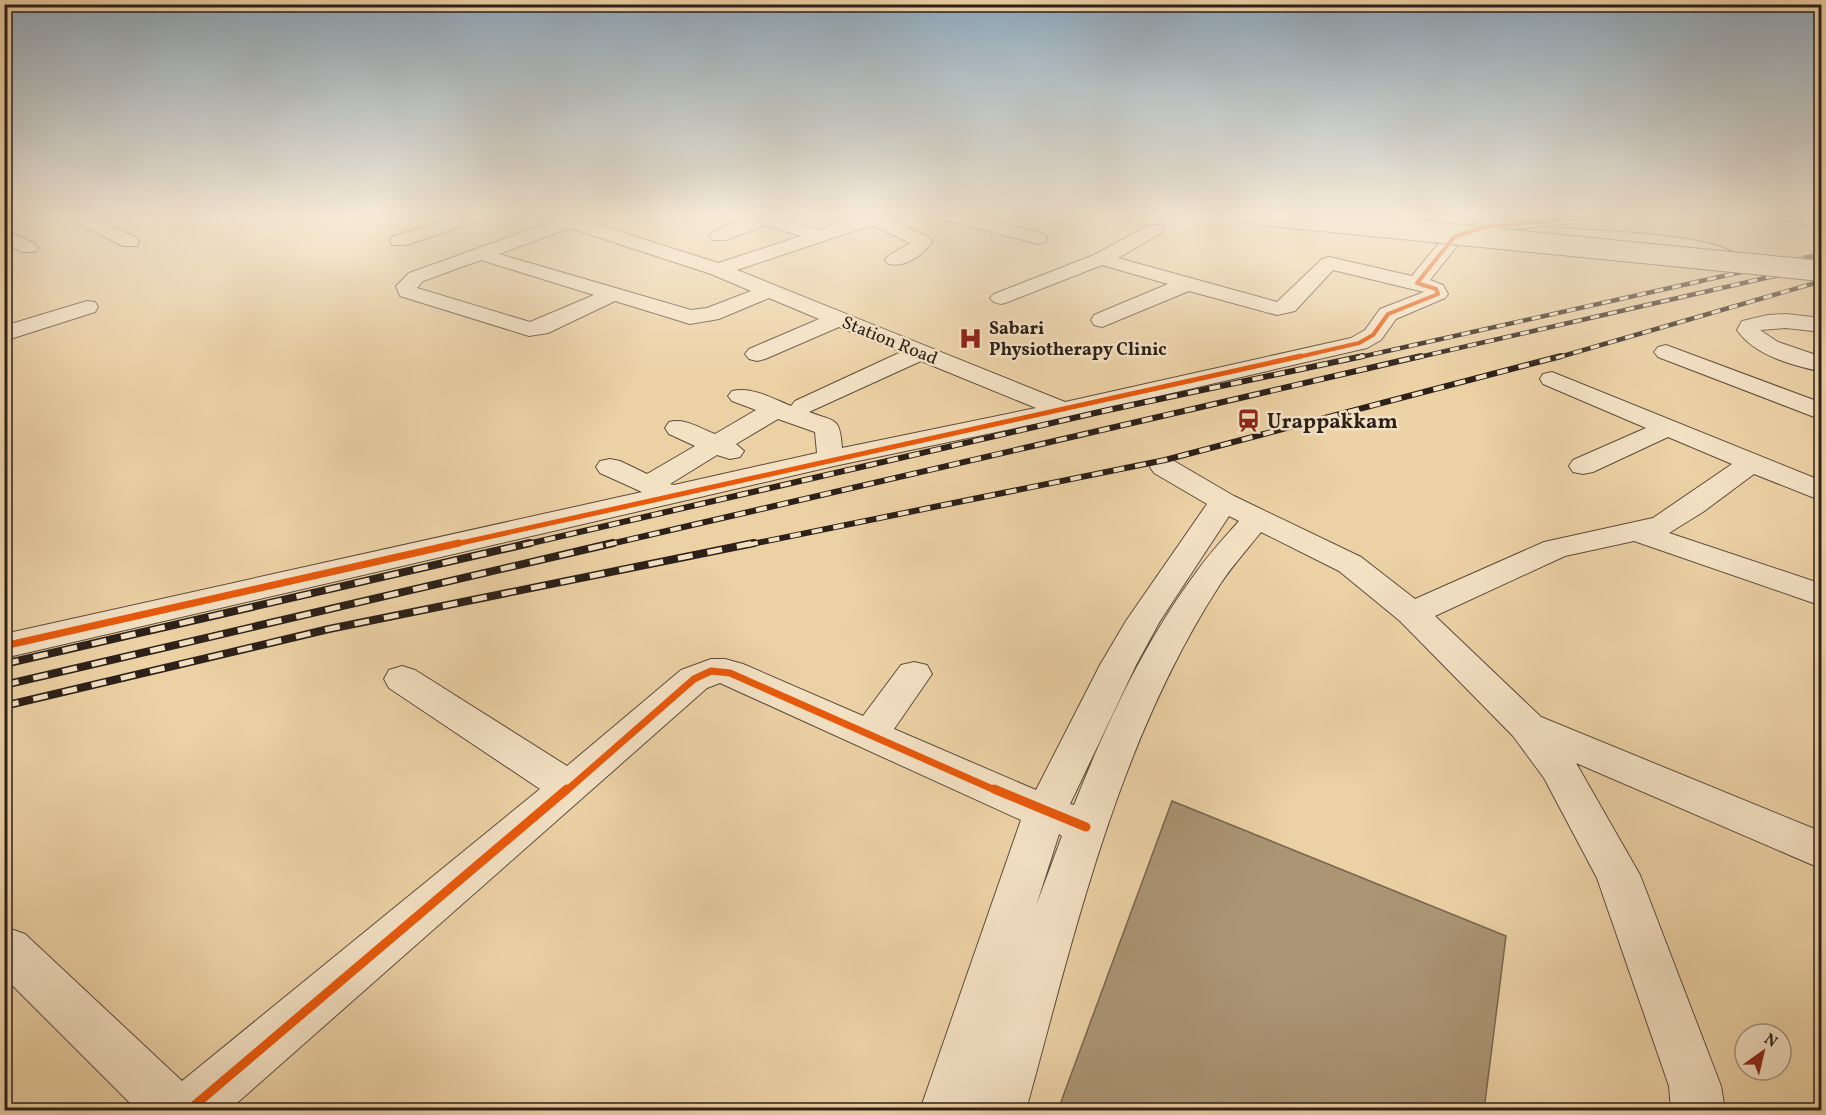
<svg xmlns="http://www.w3.org/2000/svg" width="1826" height="1115" font-family="Vollkorn,serif">
<style>
.water{fill:#ab9575;stroke:#786650;stroke-width:1.5}
.lines{fill:none;stroke-linecap:round;stroke-linejoin:round}
.minor-casing{stroke:#5c4c3c;stroke-width:2}
.minor{fill:#f3e1c4;fill-rule:evenodd}
.rail-far2-casing{stroke:#2c2019;stroke-width:4.5}
.rail-far1-casing{stroke:#2c2019;stroke-width:6}
.rail-casing{stroke:#2c2019;stroke-width:8}
.rail-far2{stroke:#f3e1c4;stroke-width:3;stroke-dasharray:9;stroke-linecap:butt}
.rail-far1{stroke:#f3e1c4;stroke-width:4;stroke-dasharray:11;stroke-linecap:butt}
.rail{stroke:#f3e1c4;stroke-width:5;stroke-dasharray:15;stroke-linecap:butt}
.minor-bridge-casing{stroke:#5c4c3c;stroke-width:22;stroke-linecap:butt}
.minor-bridge{stroke:#f3e1c4;stroke-width:20}
.cycleway-far3-casing{stroke:#f3e1c4;stroke-width:6}
.cycleway-far2-casing{stroke:#f3e1c4;stroke-width:8}
.cycleway-far1-casing{stroke:#f3e1c4;stroke-width:10}
.cycleway-casing{stroke:#f3e1c4;stroke-width:13}
.cycleway-far3{stroke:#e8590c;stroke-width:4}
.cycleway-far2{stroke:#e8590c;stroke-width:5}
.cycleway-far1{stroke:#e8590c;stroke-width:7}
.cycleway{stroke:#e8590c;stroke-width:9}
.labels{text-anchor:middle;stroke-width:5;stroke-linejoin:round;paint-order:stroke}
.far-poi-label{font-size:18px;font-weight:bold;fill:#2c2019;stroke:#f3e1c4;text-anchor:start}
.far-street-label{font-size:18px;fill:#2c2019;stroke:#f3e1c4}
.poi-label{font-size:21px;font-weight:bold;fill:#2c2019;stroke:#f3e1c4;text-anchor:start}
</style>
<rect width="100%" height="100%" fill="#ecd1a5"/>
<filter id="stains"><feTurbulence type="fractalNoise" baseFrequency=".00333" numOctaves="4"/><feColorMatrix values="0 0 0 0 .2 0 0 0 0 .09 0 0 0 0 .02 0 0 0 .5 -.17"/></filter>
<radialGradient id="worn" r=".72"><stop offset=".6" stop-color="#630" stop-opacity="0"/><stop offset="1" stop-color="#630" stop-opacity=".3"/></radialGradient>
<!-- water -->
<path class="water" d="M1172 801 1506 936 1484 1110H1058Z"/>
<g class="lines">
<defs>
<path id="minor" d="M70 215H89L137 238 139 242 137 246H123L75 222Z
M459 215H487L484 219 406 245H392L390 241 392 237Z
M556 215H597L587 221 718 263 801 236 765 225 726 240H712L710 236 712 232 747 219 743 215H771L819 230 865 215H892L889 219 930 238 932 242C923 255 905 268 888 264L885 260 888 256 910 243 872 225 737 270 1065 402 1351 338 1365 330 1380 309 1424 292 1333 270 1295 311 1277 315 1189 291 1102 327 1094 325 1091 320 1094 315 1168 284 1102 265 1008 302 1001 304 994 302 990 298 994 294 1094 255 1149 225H1161L1164 229 1161 233 1118 258 1277 302 1322 259 1329 257 1412 276 1447 233 1478 223 1548 215H1613L1610 219 1604 220 1486 232 1461 241 1430 280 1443 285 1448 294 1445 298 1396 319 1381 340 1367 348 1063 418 834 466 4 658V634L642 492 600 473 596 467 600 461 610 459 620 461 647 474 695 446 669 434 665 428 669 422C685 418 699 428 715 434L756 410 732 401 728 396 732 391C751 386 774 399 791 406L795 401 901 352 839 327 765 359 757 361 749 359 745 354 749 349 819 319 769 298 719 319 690 324 615 301 548 333 529 336 400 296 396 286 409 273 554 221ZM570 228 711 274 751 291 707 308 691 310 499 254ZM481 260 594 295 530 322 417 288 423 281ZM921 361 1036 408 842 448C840 417 836 422 809 412ZM778 419 815 432 817 453 674 485 670 484 717 455 730 459 740 457 744 451 736 444Z
M666 215C661 221 655 222 648 220L645 216Z
M939 215H970L1045 234 1047 238 1045 242 1038 244 942 219Z
M1217 215H1280L1300 218 1303 222 1300 226 1294 227 1226 220 1220 219Z
M1775 215 1822 217V228L1778 219Z
M1563 228C1594 231 1722 234 1738 257 1728 270 1709 270 1695 266L1692 262 1695 258 1712 256 1677 249 1556 238 1554 234 1556 230Z
M4 229 35 244 38 248 35 252H21L4 242Z
M87 301 95 302 98 307 95 312 4 341V326Z
M1786 314 1822 318V332L1786 328 1760 330 1778 342 1822 357V372C1792 365 1755 356 1737 330L1742 321 1768 315Z
M1666 345 1822 403V420L1658 357 1654 352 1658 347Z
M1552 372 1822 481V501L1754 474 1703 512 1669 533 1822 584V606L1634 541 1565 556 1435 616 1541 717 1822 832V869L1576 763 1640 875 1721 1086 1725 1110H1671L1669 1086 1597 878 1544 778 1513 736 1400 621 1339 571 1261 532C1247 550 1231 567 1219 586 1117 744 1075 932 1026 1110H920L1021 820 720 683 707 688 229 1110H137L4 977V929L8 928 25 934 182 1081 540 789 389 688 384 679 389 670 402 666 415 670 567 766 681 670 711 659H725L743 664 863 716 901 665 914 662 927 665 932 674 894 729 1036 790 1100 665 1126 621 1207 504 1154 473 1150 467 1154 461 1164 459 1174 461 1234 496 1361 557 1415 599 1544 542 1653 518 1732 464 1668 437 1593 472 1583 474 1573 472 1569 466 1573 460 1646 428 1543 384 1540 379 1543 374ZM1229 516 1239 521C1224 538 1208 555 1195 574 1144 643 1106 725 1074 805L1070 804 1136 665 1160 621ZM1059 834 1062 836 1036 906Z"/>
</defs>
<!-- minor casing -->
<use href="#minor" class="minor-casing"/>
<!-- minor -->
<use href="#minor" class="minor"/>
<defs>
<path id="rail-far2" d="M1356 358 1822 254
M1415 358 1822 265
M1556 358 1822 281"/>
<path id="rail-far1" d="M523 545 1108 410 1363 356
M606 545 1421 356
M747 545 1165 460 1561 356"/>
<path id="rail" d="M4 664 530 543
M4 685 613 543
M4 706 329 629 754 543"/>
</defs>
<!-- rail-far2 casing -->
<use href="#rail-far2" class="rail-far2-casing"/>
<!-- rail-far1 casing -->
<use href="#rail-far1" class="rail-far1-casing"/>
<!-- rail casing -->
<use href="#rail" class="rail-casing"/>
<!-- rail-far2 -->
<use href="#rail-far2" class="rail-far2"/>
<!-- rail-far1 -->
<use href="#rail-far1" class="rail-far1"/>
<!-- rail -->
<use href="#rail" class="rail"/>
<defs>
<path id="minor-bridge" d="M1261 215 1822 271"/>
</defs>
<!-- minor-bridge casing -->
<use href="#minor-bridge" class="minor-bridge-casing"/>
<!-- minor-bridge -->
<use href="#minor-bridge" class="minor-bridge"/>
<defs>
<path id="cycleway-far3" d="M1294 358 1359 343 1373 335 1388 314 1438 294 1436 289 1417 283 1454 237 1484 227 1604 215"/>
<path id="cycleway-far2" d="M452 545 1301 356"/>
<path id="cycleway-far1" d="M4 646 459 543
M566 791 694 679 711 671 730 673 997 791"/>
<path id="cycleway" d="M994 789 1086 827
M189 1110 567 789"/>
</defs>
<!-- cycleway-far3 casing -->
<use href="#cycleway-far3" class="cycleway-far3-casing"/>
<!-- cycleway-far2 casing -->
<use href="#cycleway-far2" class="cycleway-far2-casing"/>
<!-- cycleway-far1 casing -->
<use href="#cycleway-far1" class="cycleway-far1-casing"/>
<!-- cycleway casing -->
<use href="#cycleway" class="cycleway-casing"/>
<!-- cycleway-far3 -->
<use href="#cycleway-far3" class="cycleway-far3"/>
<!-- cycleway-far2 -->
<use href="#cycleway-far2" class="cycleway-far2"/>
<!-- cycleway-far1 -->
<use href="#cycleway-far1" class="cycleway-far1"/>
<!-- cycleway -->
<use href="#cycleway" class="cycleway"/>
</g>
<!-- sky -->
<linearGradient id="sky" x2="0" y2="1"><stop stop-color="#8fa8ba"/><stop offset="0.58" stop-color="#f6ead6"/><stop offset="1" stop-color="#f6ead6" stop-opacity="0"/></linearGradient>
<rect width="1826" height="371" fill="url(#sky)"/>
<!-- icons -->
<defs>
<symbol id="hospital-bare" viewBox="-9 -9 18 18"><path d="M-5-5h3v3.5h4V-5h3V5h-3V1.5h-4V5h-3Z" fill="#8f2418" stroke="#f3e1c4" stroke-width="2.5" paint-order="stroke"/></symbol>
<symbol id="station-bare" viewBox="-9 -9 18 18"><path d="M-3-6H3Q5-6 5-4V2Q5 4 3 4L4.5 6H3L1.5 4h-3L-3 6H-4.5L-3 4Q-5 4-5 2V-4Q-5-6-3-6ZM-3.5-4v3h7v-3ZM-3.5 1v1.5H-2V1ZM2 1v1.5H3.5V1Z" fill="#8f2418" stroke="#f3e1c4" stroke-width="2.5" paint-order="stroke"/></symbol>
</defs>
<g fill-rule="evenodd">
<use href="#hospital-bare" x="954" y="322" width="33" height="33"/>
<use href="#station-bare" x="1232" y="404" width="33" height="33"/>
</g>
<g class="labels">
<!-- far-poi labels -->
<g class="far-poi-label">
<text x="989" y="334">Sabari<tspan x="989" dy="21">Physiotherapy Clinic</tspan></text>
</g>
<!-- far-street labels -->
<g class="far-street-label">
<text transform="translate(890 340) rotate(22)" y="6">Station Road</text>
</g>
<!-- poi labels -->
<g class="poi-label">
<text x="1267" y="428">Urappakkam</text>
</g>
</g>
<!-- margin -->
<rect width="1826" height="1115" fill="none" stroke="#ecd1a5" stroke-width="24"/>
<rect x="6" y="6" width="1814" height="1103" fill="none" stroke="#2c2019" stroke-width="3"/>
<rect x="12" y="12" width="1802" height="1091" fill="none" stroke="#2c2019" stroke-width="1.5"/>
<!-- north arrow -->
<g transform="translate(1763 1052) rotate(34)"><circle r="28" fill="#f3e1c4" stroke="#a39480" stroke-width="1.5"/>
<path d="M0-4.5L10 22L0 15L-10 22Z" fill="#8f2418"/>
<text y="-9" font-size="16" font-weight="bold" text-anchor="middle" fill="#2c2019">N</text>
</g>
<rect width="100%" height="100%" filter="url(#stains)"/>
<rect width="100%" height="100%" fill="url(#worn)"/>
</svg>
